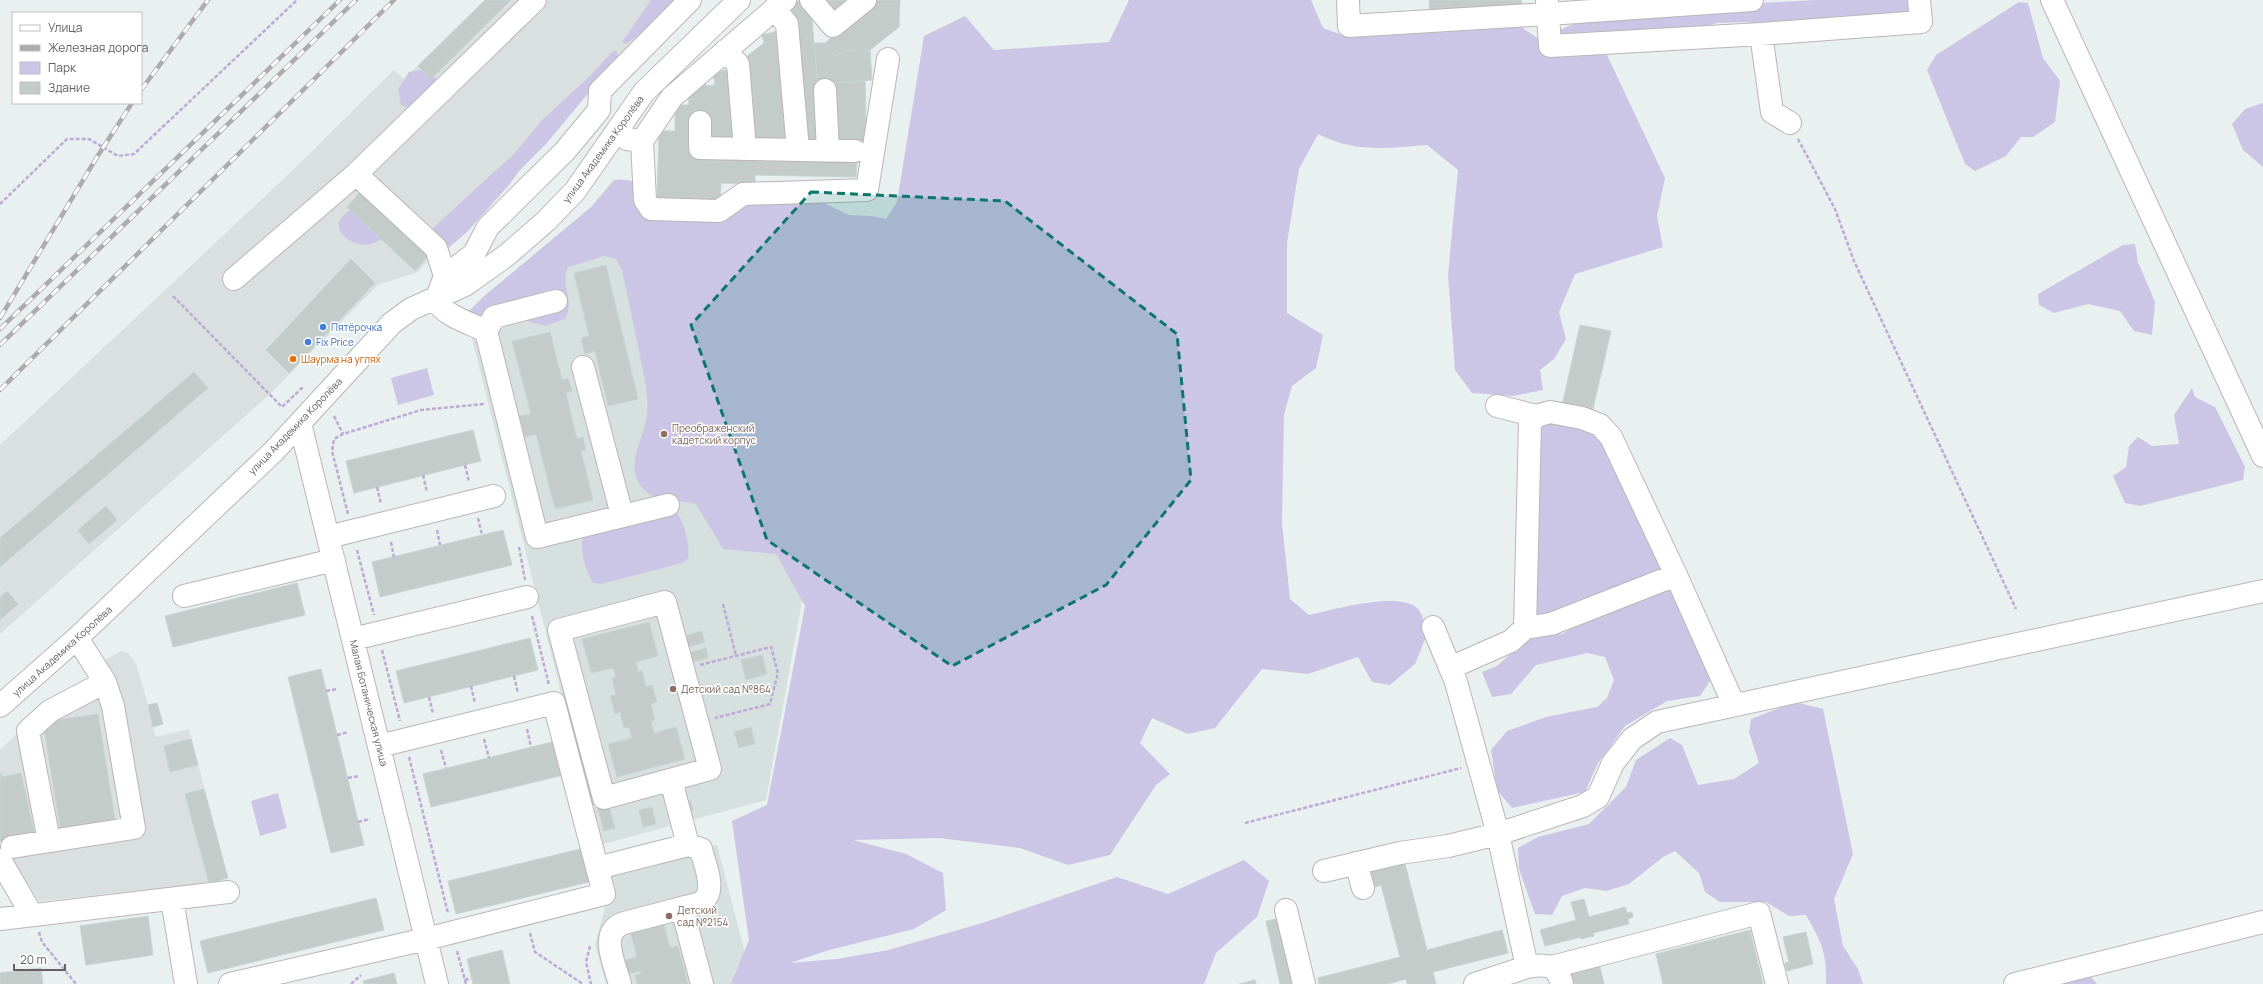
<svg xmlns="http://www.w3.org/2000/svg" width="2263" height="984" font-family="Manrope,sans-serif">
<style>
.industrial{fill:#dadfdf}
.education{fill:#d6e0df}
.green{fill:#ccc6e6}
.building{fill:#c4ccca;stroke:#c6d5d3}
.lines{fill:none;stroke-linecap:round;stroke-linejoin:round}
.minor-casing{stroke:#bbb5b6;stroke-width:24}
.path{stroke:#bea9d7;stroke-width:2.5;stroke-dasharray:4 2;stroke-linecap:butt}
.minor{stroke:#fff;stroke-width:22}
.rail-casing{stroke:#adabab;stroke-width:4.5}
.rail{stroke:#fff;stroke-width:3;stroke-dasharray:9;stroke-linecap:butt}
.marked{fill:#0f766e;fill-opacity:0.2;stroke:#0f766e;stroke-width:3;stroke-dasharray:8 5;stroke-linejoin:round}
.shop-dot{fill:#3f7fe0;stroke:#fff;stroke-width:1.5}
.food-dot{fill:#e8710a;stroke:#fff;stroke-width:1.5}
.education-dot{fill:#8d6e63;stroke:#fff;stroke-width:1.5}
.labels{text-anchor:middle;stroke-width:3;stroke-linejoin:round;paint-order:stroke}
.street-label{font-size:10px;fill:#675f61;stroke:#fff}
.shop-label{font-size:10px;fill:#366cbe;stroke:#fff;text-anchor:start}
.food-label{font-size:10px;fill:#c56008;stroke:#fff;text-anchor:start}
.education-label{font-size:10px;fill:#785e54;stroke:#fff;text-anchor:start}
</style>
<rect width="100%" height="100%" fill="#e8f0f0"/>
<!-- industrial -->
<path class="industrial" d="M485 0H674L418 272 378 285 269 395 0 634V445L293 170 394 70 404 79Z
M121 651 128 653 136 664 148 705 157 703 163 724 153 727 156 737 189 729 228 878 209 883 39 901 0 840V750L48 704 93 676 89 669Z"/>
<!-- education -->
<path class="education" d="M870 226 766 800 600 845 591 809 603 805 594 773 582 776 471 335 554 248Z
M717 845 753 984H606L595 945 610 887 608 875Z"/>
<!-- green -->
<path class="green" d="M651 0H676L645 31 626 44 622 42Z
M1129 0H1311L1323 28 1339 34 1359 37 1521 27 1539 39 1580 21 1708 6 1815 0H1911L1914 15 1765 25 1745 22 1717 23 1698 29 1623 33 1607 55 1665 178 1657 216 1663 247 1575 274 1559 312 1566 339 1554 359 1540 370 1543 390 1513 396 1472 393 1455 370 1448 275 1458 170 1427 145C1387 148 1355 153 1318 134L1299 169 1287 243V313L1323 335 1316 368 1292 386 1284 415 1282 523 1290 599 1309 615C1331 610 1402 590 1418 609 1423 615 1425 626 1428 632L1415 664 1390 685 1372 682 1358 657 1308 674 1262 669 1215 728 1188 734 1152 718 1140 743 1170 774 1156 785 1110 855 1068 865 1020 848 939 838 853 840 906 854 943 873 946 910 914 929 829 950 790 963 837 959 888 950 979 924 1117 877 1168 894 1244 860 1269 881 1257 917 1216 953 1204 984H731L749 940 732 821 767 805 805 606 776 554 723 549 696 504C676 499 653 504 640 485 625 461 645 439 647 414 649 393 643 372 639 351 633 324 628 297 622 270L616 259 604 256 568 267C559 288 576 298 565 319L545 326 514 317 469 336 464 333 465 315 483 297 591 207 614 180C641 176 645 194 657 213L816 199 849 215 872 216 886 219 897 202 924 36 965 16 994 50 1109 42Z
M2019 2 2028 3 2043 58 2060 81 2055 122 2033 137H2021L2006 156 1975 171 1965 164 1927 70 1936 55Z
M613 51H617V59L546 144 520 170 509 185 467 232 440 255 432 230 435 226 515 153 542 120 589 77Z
M425 69 437 79 412 109 401 105 398 89 409 72Z
M2263 103V167L2243 150 2232 124 2245 109Z
M351 210 382 239C378 241 374 243 370 244 357 248 331 234 341 218 343 215 348 212 351 210Z
M2135 244 2138 262 2155 302 2152 335 2134 331 2120 311 2088 304 2054 313 2039 305 2038 294 2123 245Z
M427 368 434 395 398 405 391 378Z
M2192 388 2195 397 2215 407 2245 467 2243 480 2140 506 2125 503 2113 476 2126 467 2129 446 2138 437 2152 446 2179 444 2174 415Z
M1566 420 1607 440 1664 576 1535 618 1538 432 1542 422Z
M676 512C685 523 690 545 688 559L682 563 601 584 593 583C586 572 579 550 583 537Z
M1666 586 1676 588 1710 681 1700 696 1667 701 1625 726 1598 763 1585 792 1512 808 1497 790 1491 750 1507 731 1546 717 1597 707 1607 698 1614 680 1605 657 1587 653 1536 665 1511 694 1492 697 1482 672 1497 666 1532 635 1562 634 1585 621Z
M1795 702 1823 709 1853 854 1834 899 1843 946 1858 969 1863 984H1826C1827 952 1821 941 1806 915L1789 916 1766 902H1720L1705 892 1699 873 1675 851 1663 857 1629 884 1606 891 1585 888 1562 896 1552 915 1535 914 1519 869 1518 848 1538 837 1589 824 1626 787 1636 760 1670 738 1682 745 1698 785 1734 779 1759 763 1749 732 1751 719Z
M278 793 287 828 260 836 251 801Z
M2090 976 2097 984H2057Z"/>
<!-- building -->
<path class="building" d="M485 0H511L431 79 418 66Z
M800 0H804L811 9 823 141 805 143 794 15 790 7Z
M820 0H854L834 17Z
M874 0H900L899 27 870 50 847 51 835 56 825 43Z
M1429 0H1521L1522 7 1430 12Z
M778 31 786 139 753 141 747 56 764 43 762 35Z
M814 43H825L835 56 847 51 870 50 872 80 818 84Z
M729 69 737 142 709 143 694 119 691 157 857 162 856 177 755 175V184L721 183 720 203 657 201 659 131H675V105H689L687 92 705 82 706 86 715 85 713 74Z
M865 81 866 125 864 142 833 140 832 83Z
M360 192 429 255 415 271 347 207Z
M351 259 375 283 289 373 266 350Z
M606 265 638 399 608 406 595 351 585 354 581 338 589 336 574 273Z
M1580 325 1611 331 1592 413 1562 406Z
M550 332 562 380 568 378 572 391 566 393 577 439 583 437 586 450 581 451 593 500 555 509 536 434 525 437 519 416 531 414 512 341Z
M194 372 208 388 0 567V538Z
M473 430 481 461 354 493 346 461Z
M106 506 117 520 89 544 78 530Z
M503 530 512 565 380 597 372 562Z
M297 583 305 615 173 647 165 616Z
M7 591 18 604 0 620V597Z
M649 622 658 656 636 662 638 672 642 670 646 687 652 685 657 702 651 704 655 720 651 721 654 733 676 727 685 759 617 777 608 744 632 738 629 727 624 728 620 712 615 714 610 696 616 695 612 678 616 677 613 668 591 673 582 639Z
M702 631 705 642 688 647 685 636Z
M530 638 538 670 404 703 396 671Z
M706 648 708 658 692 662 689 653Z
M762 655 767 674 746 680 741 660Z
M321 669 364 845 331 853 288 677Z
M157 703 163 724 153 727 148 705Z
M98 714 116 825 61 834 43 722Z
M751 727 755 744 739 748 734 732Z
M191 739 198 765 170 772 164 746Z
M556 741 564 775 431 807 423 774Z
M0 772 3 777 21 773 35 835 1 842 0 840Z
M595 785 600 803 586 806 582 788Z
M204 789 228 878 209 883 185 794Z
M690 800 693 810 685 812 682 803Z
M609 806 615 828 604 831 598 809Z
M652 807 656 824 643 827 639 810Z
M580 849 589 882 456 914 448 881Z
M1403 856 1427 950 1502 930 1508 953 1433 972 1436 984H1407L1406 979 1388 984H1319L1318 978 1400 957 1381 885 1375 887 1369 865Z
M376 898 384 930 208 973 200 941Z
M1584 899 1589 917 1625 907 1627 913 1632 912 1633 917 1628 919 1629 924 1593 933 1594 936 1581 939V937L1545 946 1540 930 1576 920 1571 902Z
M148 916 153 955 86 965 80 926Z
M1281 918 1296 984H1280L1266 921Z
M663 921 670 948 678 946 688 984H637L635 975 641 974 640 971 626 974 623 961 637 957 630 930Z
M1750 930 1763 984H1663L1656 954Z
M1806 932 1813 964 1787 971 1785 963 1789 962 1783 937Z
M502 950 510 984H473L467 959Z
M1599 963 1604 984H1570L1567 971Z
M41 968 43 984H0V973Z
M394 973 397 984H364L363 981Z
M1255 980 1256 984H1239Z"/>
<g class="lines">
<defs>
<path id="minor" d="M811 0 833 26 865 0
M1348 0 1349 26 1548 14 1550 46 1761 34 1921 22 1919 0
M1547 0 1548 14 1752 0
M2052 0 2263 456
M774 9 787 24 798 150
M1761 34 1772 112 1790 123
M725 51 738 64 745 149
M825 90 828 151
M700 122V148L855 151
M627 139 642 141 672 97 785 0
M642 141 645 200 651 209 719 211 743 194 867 190 888 59
M356 174 436 248 445 276 436 300C444 316 470 323 486 331L537 537 668 505
M445 276 474 254 488 227 565 151 599 110 600 91 690 0
M234 279 356 174 535 0
M486 331 494 317 556 301
M583 367 622 515
M1497 406 1536 416
M300 423 437 984
M328 537 494 496
M184 596 334 560
M665 602 710 769 604 798 559 630Z
M1525 628 1551 624 1676 575
M353 639 527 597
M1450 668 1511 641 1525 628 1530 423 1536 416 1550 412 1582 418 1600 425 1611 437 1676 575 1734 705
M0 706 77 638 273 452 392 323 411 309 465 285 507 255 546 221 575 191 644 92 739 0
M671 780 688 845
M49 841 28 731 50 711 105 682
M12 847 134 828 113 706 105 682 77 638
M0 860 32 915
M1356 863 1363 888
M597 868 688 845 701 849C704 863 717 890 703 901 698 905 688 906 682 908
M1324 871 1400 853 1448 846 1498 834 1456 682 1433 627
M172 899 186 984
M1286 910 1304 984
M0 919 228 892
M1552 967 1759 913 1777 984
M230 984 426 939 604 894 554 703 379 746
M620 984C615 965 598 932 624 923L682 908 702 984
M1475 984 1527 967
M1562 984C1557 963 1544 964 1527 967L1498 834 1583 806 1598 797 1613 763 1632 739 1657 722 2263 591
M2015 984 2263 922"/>
</defs>
<!-- minor casing -->
<use href="#minor" class="minor-casing"/>
<!-- path -->
<path class="path" d="M1798 139 1835 209 1854 261 2016 609
M0 204 67 139H89L118 156 134 154 297 0
M173 296 282 407 303 387
M334 416 343 434
M465 465 469 482
M423 475 427 492
M377 487 381 504
M348 514 332 451 334 439 343 434 421 410 484 404
M478 518 482 535
M437 530 440 545
M391 542 394 557
M519 547 525 580
M357 550 374 615
M723 604 736 656
M532 616 549 685
M382 650 400 721
M700 665 771 647 778 673 770 704 715 718
M514 676 518 693
M471 686 475 703
M326 691 338 689
M429 697 433 714
M527 729 531 747
M337 735 348 732
M484 739 489 758
M441 750 446 768
M409 757 448 913
M348 778 359 776
M358 822 370 819
M1245 823 1461 768
M39 932 42 942 76 984
M530 933 535 952 583 984
M590 946 586 962 591 984
M457 951 466 984
M465 980 471 978
M351 984 361 975"/>
<!-- minor -->
<use href="#minor" class="minor"/>
<defs>
<path id="rail" d="M141 90 208 0
M0 318 97 157 132 103
M0 329 340 0
M0 345 356 0
M0 390 394 0"/>
</defs>
<!-- rail casing -->
<use href="#rail" class="rail-casing"/>
<!-- rail -->
<use href="#rail" class="rail"/>
</g>
<!-- marked area -->
<path class="marked" d="M811 192 1005 201 1177 334 1191 480 1106 585 952 666 767 540 691 325Z"/>
<!-- markers -->
<g class="shop-dot">
<circle cx="323" cy="327" r="4"/>
<circle cx="308" cy="342" r="4"/>
</g>
<circle class="food-dot" cx="293" cy="359" r="4"/>
<g class="education-dot">
<circle cx="664" cy="434" r="4"/>
<circle cx="673" cy="689" r="4"/>
<circle cx="669" cy="916" r="4"/>
</g>
<g class="labels">
<!-- street labels -->
<g class="street-label">
<text transform="translate(603 149) rotate(-54)" y="4">улица Академика Королёва</text>
<text transform="translate(295 426) rotate(-46)" y="4">улица Академика Королёва</text>
<text transform="translate(62 651) rotate(-42)" y="4">улица Академика Королёва</text>
<text transform="translate(369 703) rotate(76)" y="4">Малая Ботаническая улица</text>
</g>
<!-- shop labels -->
<g class="shop-label">
<text x="331" y="331">Пятёрочка</text>
<text x="316" y="346">Fix Price</text>
</g>
<!-- food labels -->
<g class="food-label">
<text x="301" y="363">Шаурма на углях</text>
</g>
<!-- education labels -->
<g class="education-label">
<text x="672" y="432">Преображенский<tspan x="672" dy="12">кадетский корпус</tspan></text>
<text x="681" y="693">Детский сад №864</text>
<text x="677" y="914">Детский<tspan x="677" dy="12">сад №2154</tspan></text>
</g>
</g>
<!-- legend -->
<rect x="12" y="12" width="130" height="92" fill="#ffffff" stroke="#c2bfc0"/>
<rect x="20" y="25" width="20" height="6" fill="#ffffff" stroke="#c2bfc0"/>
<text x="48" y="32" font-size="12" fill="#675f61">Улица</text>
<rect x="20" y="45" width="20" height="6" fill="#adabab" stroke="#c2bfc0"/>
<text x="48" y="52" font-size="12" fill="#675f61">Железная дорога</text>
<rect x="20" y="62" width="20" height="12" fill="#ccc6e6" stroke="#c2bfc0"/>
<text x="48" y="72" font-size="12" fill="#675f61">Парк</text>
<rect x="20" y="82" width="20" height="12" fill="#c4ccca" stroke="#c2bfc0"/>
<text x="48" y="92" font-size="12" fill="#675f61">Здание</text>
<!-- scale -->
<path d="M14 964v6h51v-6" fill="none" stroke="#675f61" stroke-width="2"/>
<text x="20" y="964" font-size="12" fill="#675f61" stroke="#ffffff" stroke-width="3" paint-order="stroke">20 m</text>
</svg>
